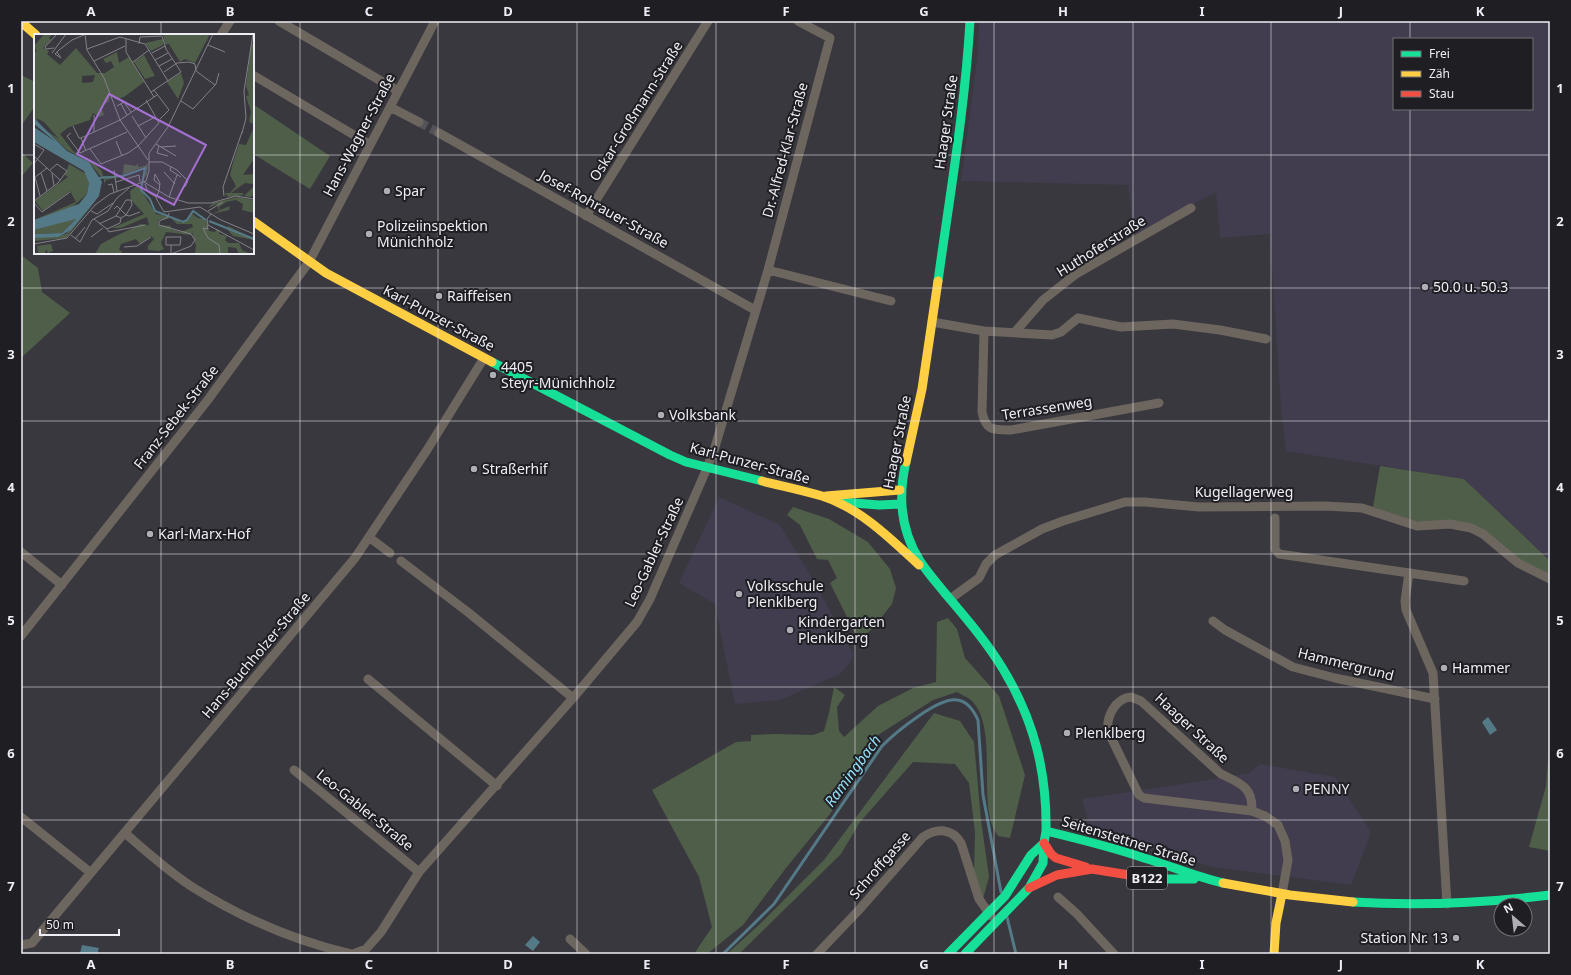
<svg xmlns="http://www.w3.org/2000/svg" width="1571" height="975" font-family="'Noto Sans',sans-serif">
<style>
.built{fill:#413d4e;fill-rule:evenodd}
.green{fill:#4f5e48}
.water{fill:#547a88}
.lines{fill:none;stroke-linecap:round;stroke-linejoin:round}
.stream{stroke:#547a88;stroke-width:3}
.street-tunnel{stroke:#54535a;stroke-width:9;stroke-dasharray:9 4.5;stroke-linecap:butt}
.street{stroke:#6d665f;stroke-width:9}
.fast{stroke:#16e098;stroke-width:9}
.slow{stroke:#ffcf43;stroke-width:9}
.jam{stroke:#f24e42;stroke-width:9}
.grid{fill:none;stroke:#efeef6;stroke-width:1;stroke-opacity:0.55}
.poi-dot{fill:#afaeb6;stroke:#1e1e23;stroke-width:1.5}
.labels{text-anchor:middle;stroke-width:4;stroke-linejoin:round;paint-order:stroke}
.shield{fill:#1e1e23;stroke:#b0b0b7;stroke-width:1}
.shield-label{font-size:13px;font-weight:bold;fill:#efeef6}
.street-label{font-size:14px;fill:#efeef6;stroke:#1e1e23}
.poi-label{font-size:14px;fill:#efeef6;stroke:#1e1e23;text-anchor:start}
.water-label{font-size:15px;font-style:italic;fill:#94dff7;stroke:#1e1e23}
.inset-river{fill:none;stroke:#547a88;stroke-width:2}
.inset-road{fill:none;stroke:#828188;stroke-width:1}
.view{fill:#a470d2;fill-opacity:0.15;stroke:#a470d2;stroke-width:2}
.inset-edge{fill:none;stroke:#efeef6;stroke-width:2}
.neatline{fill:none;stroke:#efeef6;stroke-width:1.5}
.grid-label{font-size:13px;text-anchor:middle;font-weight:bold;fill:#efeef6}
</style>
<rect width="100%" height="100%" fill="#39383e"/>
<!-- built -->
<path class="built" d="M979 21H1550V561L1464 479 1286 451 1281 408 1270 234 1220 238 1216 192 1134 235 1128 185 961 181 978 53ZM1394 39H1532V109H1394Z
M719 497 780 525 812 578 854 655 849 664 840 674 780 700 735 704 715 604 679 583Z
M1260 764 1335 777 1371 832 1351 885 1212 867 1091 830 1082 799 1209 780 1249 773Z"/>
<!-- green -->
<path class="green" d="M21 75 35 82V106L21 126Z
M253 104 330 156 310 189 253 154Z
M21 152 33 163 21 177Z
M21 255 38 268 42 292 70 313 21 358Z
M1380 466 1464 479 1550 561V575L1524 563 1487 533 1415 521 1373 507Z
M793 507 829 519 868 542 890 569 896 588 892 604 874 627 859 641 830 583 837 578 828 560 817 559 800 525 787 515Z
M948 618 957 629 965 658 999 696 1025 775 1010 838 998 836C996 833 993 829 992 825 980 793 997 727 972 701 968 697 961 695 957 692L933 700 878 735 830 814 786 868 743 925 707 954H694L712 927 699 877 652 790 736 742 751 741V735L776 734 813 735 824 731 829 713 834 687 845 695 837 707 839 731 844 737 878 706 913 688 936 682 937 622Z
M934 713 960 721 974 742 981 820 989 877 983 899 974 872 975 832 969 783 955 764 913 762 860 822 841 854 739 954H727L762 922 824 860Z
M1550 734V851L1529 847 1546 786Z"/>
<!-- water -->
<path class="water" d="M1488 717 1497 730 1490 735 1482 722Z
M533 936 540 942 533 951 525 945Z
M82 945 99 948 97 954 80 953Z"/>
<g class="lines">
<!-- stream -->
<path class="stream" d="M1007 917 1016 954
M723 954 774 904 882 746C895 733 938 697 957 700 967 701 974 711 978 720L983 795 1001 892"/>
<!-- street-tunnel -->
<path class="street-tunnel" d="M419 122 439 133"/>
<!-- street -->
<path class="street" d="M279 21 398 91
M221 35 230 21
M253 75 369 144
M390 107 419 122
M439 133 755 310
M586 216 708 21
M768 270 891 301
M932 322 984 331 1052 335 1061 332 1078 318 1121 327 1173 324 1220 330 1266 339
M984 331 982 412C986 431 993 430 1011 430L1159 403
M1015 332 1043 300 1076 274 1191 208
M1275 518V549L1279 554 1464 581
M370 538 390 553
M21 552 62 585
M401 561 469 613 573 698
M1409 573 1405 601 1406 610 1433 673 1447 904
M950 599 979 578 986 564 995 555 1042 529 1063 521 1125 502H1145L1199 507 1325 506 1362 508 1417 526 1450 524 1471 528 1483 534 1518 563 1550 579
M1213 621 1225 630 1293 667 1335 678 1435 699
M21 636 207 401 309 262 435 21
M368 679 497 786
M294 770 419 872
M1252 811C1253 787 1240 783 1221 774L1141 701 1131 697C1116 698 1106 716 1108 731L1139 795 1144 798 1252 811 1265 816 1278 825 1285 841 1288 860 1282 894
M21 817 91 873
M125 833C147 852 169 872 194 888 242 918 295 941 351 954
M1058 897 1077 914 1114 954
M570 939 586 954
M21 945 32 943 355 558 427 450 484 358
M353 954 366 949 381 932 419 872 573 698 637 622 650 599 707 468 715 447 768 270 830 38 798 21
M817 954 858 911 923 837C937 828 952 828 961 843L979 899 991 916"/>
<!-- fast -->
<path class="fast" d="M938 281C950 194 965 108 970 21
M492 362 670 455 686 462 762 481
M906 462C898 496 901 531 920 561 927 572 936 582 944 592 965 617 986 641 1003 669 1034 720 1047 772 1046 831
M841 502 879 505 901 504
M1129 875 1154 879H1194
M1353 902C1419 906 1484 903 1550 895
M948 954 1005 896 1031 855 1044 843 1046 831C1079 839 1112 847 1144 858 1171 866 1196 877 1223 883
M965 954 1029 888 1043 863 1044 843"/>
<!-- slow -->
<path class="slow" d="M21 22 36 35
M253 221 326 273 492 362
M906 462 922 389 938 281
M762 481C782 486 802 490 822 496 860 508 891 539 919 565
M826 496 900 490
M1223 883 1290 895 1353 902
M1274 954 1276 923 1282 894"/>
<!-- jam -->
<path class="jam" d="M1044 843 1051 854 1056 858 1086 867
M1029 888 1057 875 1092 869 1129 875"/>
</g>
<!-- grid -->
<path class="grid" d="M161 21V35M300 21V954M438 21V954M577 21V954M716 21V954M855 21V954M994 21V954M1133 21V954M1271 21V954M1410 21V39M1410 109V954M21 155H35M253 155H1550M161 253V954M21 288H1550M21 421H1550M21 554H1550M21 687H1550M21 820H1550"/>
<!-- markers -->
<g class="poi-dot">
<circle cx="387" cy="191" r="4"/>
<circle cx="369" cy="234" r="4"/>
<circle cx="1425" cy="287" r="4"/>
<circle cx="439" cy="296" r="4"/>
<circle cx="493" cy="375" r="4"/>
<circle cx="661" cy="415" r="4"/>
<circle cx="474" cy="469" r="4"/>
<circle cx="150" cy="534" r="4"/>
<circle cx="739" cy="594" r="4"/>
<circle cx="790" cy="630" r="4"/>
<circle cx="1444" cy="668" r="4"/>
<circle cx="1067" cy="733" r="4"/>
<circle cx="1296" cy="789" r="4"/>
<circle cx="1456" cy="938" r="4"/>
</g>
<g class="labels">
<!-- shield labels -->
<rect class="shield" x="1127" y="867" width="40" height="22" rx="3"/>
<g class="shield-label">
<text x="1147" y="883">B122</text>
</g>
<!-- street labels -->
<g class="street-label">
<text transform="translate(636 111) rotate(-58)" y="5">Oskar-Großmann-Straße</text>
<text transform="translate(946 122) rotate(-82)" y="5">Haager Straße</text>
<text transform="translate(359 135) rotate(-62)" y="5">Hans-Wagner-Straße</text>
<text transform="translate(785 150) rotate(-75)" y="5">Dr.-Alfred-Klar-Straße</text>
<text transform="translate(604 209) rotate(29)" y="5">Josef-Rohrauer-Straße</text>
<text transform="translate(1101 246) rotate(-32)" y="5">Huthoferstraße</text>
<text transform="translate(439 318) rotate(28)" y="5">Karl-Punzer-Straße</text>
<text transform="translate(1047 408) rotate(-9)" y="5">Terrassenweg</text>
<text transform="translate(176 417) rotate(-52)" y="5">Franz-Sebek-Straße</text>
<text transform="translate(897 442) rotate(-79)" y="5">Haager Straße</text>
<text transform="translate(750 463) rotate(15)" y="5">Karl-Punzer-Straße</text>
<text x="1244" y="497">Kugellagerweg</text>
<text transform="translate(654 552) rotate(-65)" y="5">Leo-Gabler-Straße</text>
<text transform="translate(256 655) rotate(-50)" y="5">Hans-Buchholzer-Straße</text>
<text transform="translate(1346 664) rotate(14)" y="5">Hammergrund</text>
<text transform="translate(1192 728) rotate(43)" y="5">Haager Straße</text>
<text transform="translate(365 810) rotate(39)" y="5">Leo-Gabler-Straße</text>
<text transform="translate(1129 841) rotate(17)" y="5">Seitenstettner Straße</text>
<text transform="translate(880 865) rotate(-49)" y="5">Schroffgasse</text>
</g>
<!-- poi labels -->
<g class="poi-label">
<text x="395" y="196">Spar</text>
<text x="377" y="231">Polizeiinspektion<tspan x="377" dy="16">Münichholz</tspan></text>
<text x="1433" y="292">50.0 u. 50.3</text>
<text x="447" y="301">Raiffeisen</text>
<text x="501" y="372">4405<tspan x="501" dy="16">Steyr-Münichholz</tspan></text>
<text x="669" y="420">Volksbank</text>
<text x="482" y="474">Straßerhif</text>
<text x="158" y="539">Karl-Marx-Hof</text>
<text x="747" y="591">Volksschule<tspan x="747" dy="16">Plenklberg</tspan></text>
<text x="798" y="627">Kindergarten<tspan x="798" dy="16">Plenklberg</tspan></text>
<text x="1452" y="673">Hammer</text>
<text x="1075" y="738">Plenklberg</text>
<text x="1304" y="794">PENNY</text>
<text x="1448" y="943" text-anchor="end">Station Nr. 13</text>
</g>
<!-- water labels -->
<g class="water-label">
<text transform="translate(853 771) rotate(-54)" y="5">Ramingbach</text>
</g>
</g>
<!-- overview -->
<g transform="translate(34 34)">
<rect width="220" height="220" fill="#39383e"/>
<path d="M10 0H18L15 4 17 6 9 14 15 17 13 20 26 31 42 14 63 39H71L80 33 77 27 72 29 69 25 83 18 85 29 95 23 110 48 90 63 82 65 76 61 75 67 67 73 70 81 65 83 59 79 56 86 35 93 26 100 40 118 55 125 68 137 69 142H81L79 143 82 144 72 146 70 150V145L78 143 68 144 55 128 33 116 13 97 25 105 10 88 2 84 4 88 0 84V17L3 18 0 12ZM61 41 59 48 48 49V42ZM129 0H176L161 29 151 25 146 28 135 10H131ZM129 5V11L117 17 111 9ZM220 9V87L218 90 215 87 217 78 212 62 215 61 212 52 217 11ZM110 21 121 42 111 45 100 28ZM147 39 150 49 144 65 133 48ZM220 93V125L209 141 220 140V160L217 163 210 162 219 153V150L211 149 197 159H209V161L194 163 191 159H196L202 152 196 141 200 125 205 110 212 111ZM104 129V133L111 132 114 129 113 141 110 144 112 136 110 133 85 142 89 140 90 130 102 132ZM35 130 52 140 55 149 53 160 36 175 0 186 42 168 36 157 9 177 1 167 34 143 31 141ZM104 151 122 180 138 183 147 189 154 186 157 179 164 184 172 185 175 197 181 198 183 195 186 197 185 200 193 202 191 206 194 209H205L208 216 217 220H205L202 214 194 213V220H161L162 212 158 198 157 201 132 198 127 209 130 215 125 217 114 216V212L120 205 117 202 106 210 102 205 87 210 85 216 88 217 87 220H61L67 210 78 204 107 190 115 191 113 183 87 194H78L110 180 97 166 96 157ZM137 184 143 190H158L159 193 147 198 137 195V192L124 191V186ZM204 163 220 166V179L208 176 209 170 202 166 192 168 185 173 186 176 196 172 195 176 178 180 185 177 183 170 174 174 179 169ZM51 180 32 204 0 207V204L32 200ZM43 184 28 199 0 200V196ZM194 192 220 205V206L199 202 193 195ZM17 210 19 217 14 219 12 215 11 220H4L3 212Z" fill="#4f5e48" fill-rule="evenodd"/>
<path d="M0 84 33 117 55 128 68 148 65 162 54 176 37 196 24 203 0 204V200L28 199 42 185 0 196V186L45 170 53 160 55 149 50 137 0 108V93L22 108 0 90Z" fill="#547a88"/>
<path class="inset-river" d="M65 144 89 142 111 134 107 156 116 165 121 177 149 188 153 186 159 177 172 186M175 187 220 205"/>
<path class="inset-road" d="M51 0 53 16 70 44 86 86 114 126M92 5V18L120 63M105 10 106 3 128 2 132 15 147 38 117 58M174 11 191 18M20 14 12 15 11 13 23 0M53 15 86 3 111 10 134 47M23 18 27 24 21 20 25 16 38 6 50 1M18 19 32 0M118 19 131 12M121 26 134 19M60 27 91 12M99 28 115 16M125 32 138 25M130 38 143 29 155 28 161 30 162 37 181 51M120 56 135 76 126 85M147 67 159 75 182 50 185 39M87 70 93 81M83 72 90 68 97 78M60 81V98M98 82 112 104M39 92 45 104H47M104 92 121 83M37 99 33 102 46 119 93 98M208 99 212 84 210 57 219 0M47 104 86 86 123 61M47 104 52 117M82 107 88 122M0 110 10 116 0 130M122 110 142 122M125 112 123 119 134 122M127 113 142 112M56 115 67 130 94 119 104 112 125 89 112 66M0 122 26 146M115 128H128L143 136 154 147 151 153M137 133 136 136 147 143M80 136 83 157M130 138 141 150M7 139 13 157M18 139 20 152M121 140 126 149 125 157M121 140 120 146 126 151M1 143 6 162M0 144 13 134M82 148 105 141 106 148M110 148 135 163 154 169H177L202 162 220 165M111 150 114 158 122 163M74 151 78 150 80 158M125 157 122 164 130 178 166 173 187 186 220 200M190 162 189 153 208 98M135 163 143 141M0 167 24 149 33 137 23 130 16 136M0 169 8 178 36 158M80 175 83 172 92 181M57 177 63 180 79 169M174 177 189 168M135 179 133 184 125 187V191L157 200 161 206 157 212 137 220M177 180 173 185 174 191 220 216M92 181 95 182 106 178M60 185 73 195M65 190 82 182 92 166H97L98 171 92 181 87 184 82 182M173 191 174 195 169 194 174 204 185 211 186 220M73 195 75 198 111 191M73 195 86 189 87 184M37 201 46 208 58 186 74 177 83 164 95 154M57 203 69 194M41 205 51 193M0 210 33 204 61 171 76 160 112 147 115 137V119L134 93 179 0M90 213 103 212 117 203M137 220V211H132V203H147L146 211H137"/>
<path class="view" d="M75 60 172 111 140 171 43 120Z"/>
<rect width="220" height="220" class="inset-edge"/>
</g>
<!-- border -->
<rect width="1571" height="975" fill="none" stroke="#1e1e23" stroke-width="44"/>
<!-- legend -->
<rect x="1393" y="38" width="140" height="72" fill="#1e1e23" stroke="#727177"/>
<rect x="1401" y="51" width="20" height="6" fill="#16e098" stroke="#727177"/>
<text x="1429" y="58" font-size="12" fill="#efeef6">Frei</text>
<rect x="1401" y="71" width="20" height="6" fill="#ffcf43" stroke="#727177"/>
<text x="1429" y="78" font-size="12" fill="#efeef6">Zäh</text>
<rect x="1401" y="91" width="20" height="6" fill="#f24e42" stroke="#727177"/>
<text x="1429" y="98" font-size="12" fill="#efeef6">Stau</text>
<!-- north arrow -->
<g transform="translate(1513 917) rotate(332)"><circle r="19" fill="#1e1e23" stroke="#727177"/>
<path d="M0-3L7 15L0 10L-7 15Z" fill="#afaeb6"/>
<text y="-6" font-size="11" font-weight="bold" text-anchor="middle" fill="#efeef6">N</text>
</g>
<!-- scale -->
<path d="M40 929v6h79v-6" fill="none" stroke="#efeef6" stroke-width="2"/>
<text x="46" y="929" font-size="12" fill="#efeef6" stroke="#1e1e23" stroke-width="3" paint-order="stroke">50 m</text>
<rect x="22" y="22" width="1527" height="931" class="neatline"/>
<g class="grid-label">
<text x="91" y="16">A</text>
<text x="230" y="16">B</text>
<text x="369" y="16">C</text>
<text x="508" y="16">D</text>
<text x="647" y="16">E</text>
<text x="786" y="16">F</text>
<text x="924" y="16">G</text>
<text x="1063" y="16">H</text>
<text x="1202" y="16">I</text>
<text x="1341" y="16">J</text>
<text x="1480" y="16">K</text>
<text x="11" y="93">1</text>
<text x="1560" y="93">1</text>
<text x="11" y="226">2</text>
<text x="1560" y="226">2</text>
<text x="11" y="359">3</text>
<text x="1560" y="359">3</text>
<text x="11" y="492">4</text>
<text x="1560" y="492">4</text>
<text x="11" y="625">5</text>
<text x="1560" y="625">5</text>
<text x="11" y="758">6</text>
<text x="1560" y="758">6</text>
<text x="11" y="891">7</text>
<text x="1560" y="891">7</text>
<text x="91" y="969">A</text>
<text x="230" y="969">B</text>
<text x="369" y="969">C</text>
<text x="508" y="969">D</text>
<text x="647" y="969">E</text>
<text x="786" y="969">F</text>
<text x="924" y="969">G</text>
<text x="1063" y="969">H</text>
<text x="1202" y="969">I</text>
<text x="1341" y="969">J</text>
<text x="1480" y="969">K</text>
</g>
</svg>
